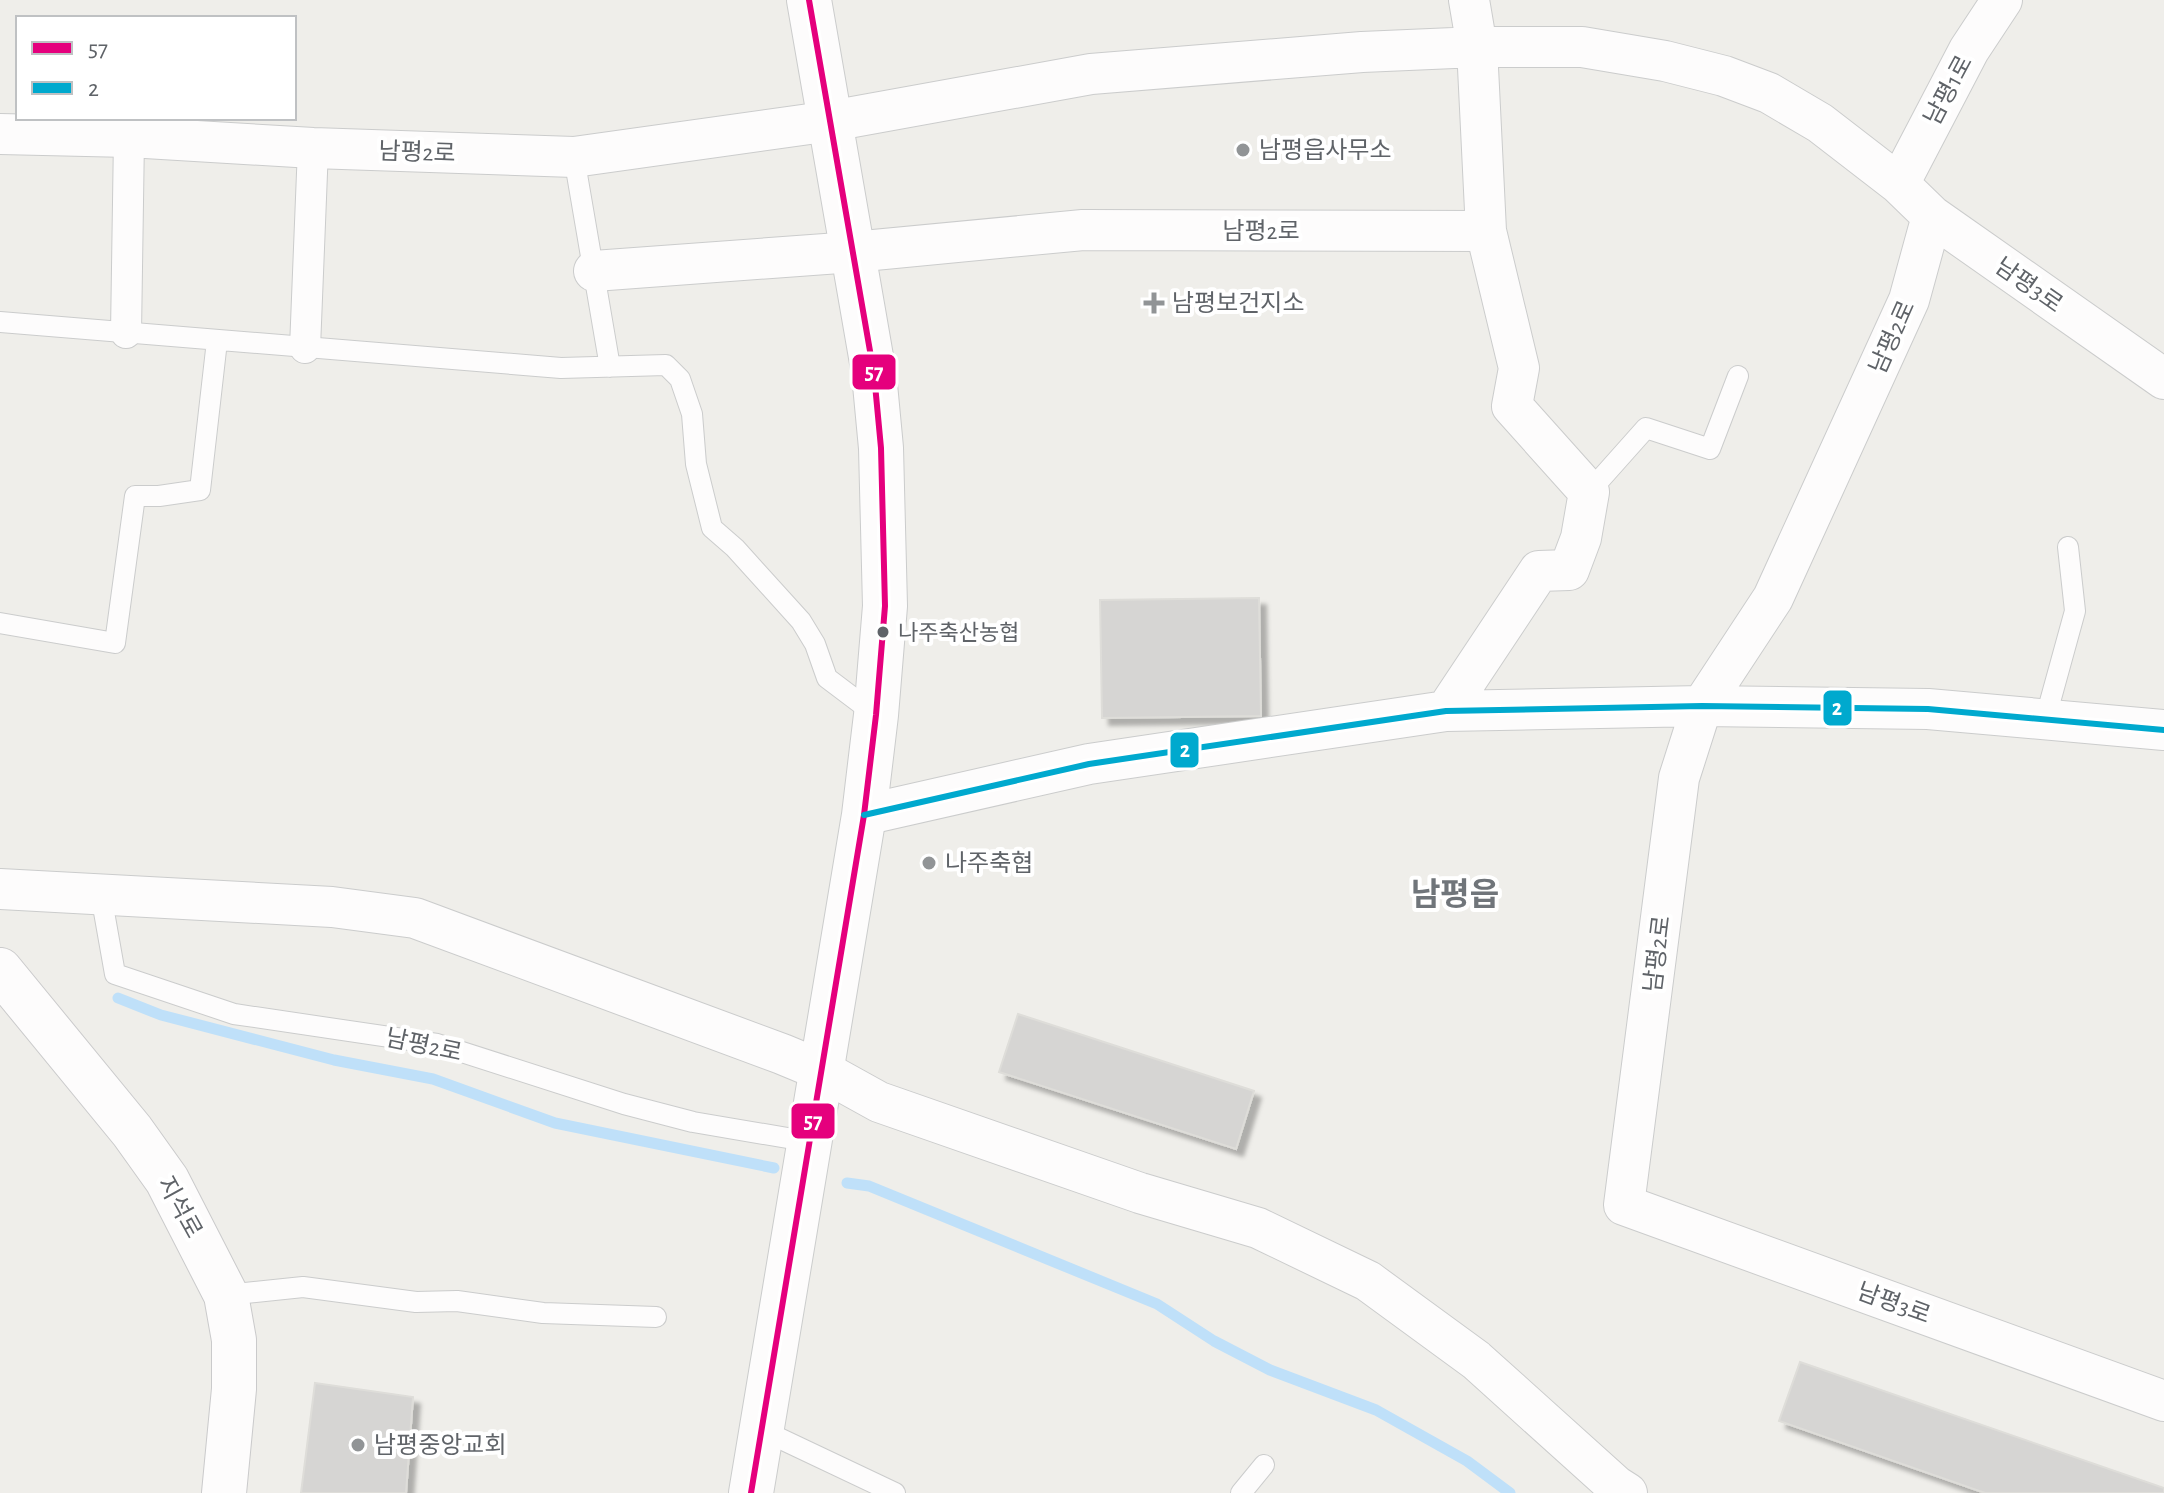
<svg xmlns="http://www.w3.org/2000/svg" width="2164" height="1493" font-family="'Alegreya Sans','Noto Sans KR',sans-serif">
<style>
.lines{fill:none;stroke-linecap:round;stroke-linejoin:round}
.stream{stroke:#bfe0f9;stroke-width:11}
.building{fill:#d6d5d3;stroke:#deddd9;stroke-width:2;filter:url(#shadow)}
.service-casing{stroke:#cbcccc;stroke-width:22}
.pedestrian-casing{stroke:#cbcccc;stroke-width:32}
.minor-casing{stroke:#cbcccc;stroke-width:42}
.tertiary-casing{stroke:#cbcccc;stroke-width:46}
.secondary-casing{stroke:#cacacb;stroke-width:46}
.service{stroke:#fdfcfc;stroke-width:20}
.pedestrian{stroke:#fdfcfc;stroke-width:30}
.minor{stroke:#fdfcfc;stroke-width:40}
.tertiary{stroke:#fdfcfc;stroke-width:44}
.secondary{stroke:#fdfcfc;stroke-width:44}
.bus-1-casing{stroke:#fff;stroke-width:12}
.bus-2-casing{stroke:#fff;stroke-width:12}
.bus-1{stroke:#e5007d;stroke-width:6}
.bus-2{stroke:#00a9ce;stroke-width:6}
.poi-dot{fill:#919496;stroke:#fff;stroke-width:3}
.bus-dot{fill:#5f6368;stroke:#fff;stroke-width:3}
.labels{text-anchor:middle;stroke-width:8;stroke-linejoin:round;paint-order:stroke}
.bus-label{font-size:22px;fill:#5f6368;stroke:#fff;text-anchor:start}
.street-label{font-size:24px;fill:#5f6368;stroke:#fff}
.poi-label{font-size:24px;fill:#5f6368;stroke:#fff;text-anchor:start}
.district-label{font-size:32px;font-weight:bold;fill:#70757a;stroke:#fff}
.line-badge{stroke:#fff;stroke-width:3}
.badge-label{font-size:22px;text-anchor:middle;font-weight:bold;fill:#fff}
</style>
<defs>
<filter id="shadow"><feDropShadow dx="7" dy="7" stdDeviation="2" flood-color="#0004"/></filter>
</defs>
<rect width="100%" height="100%" fill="#efeeea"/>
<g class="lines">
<!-- stream -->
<path class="stream" d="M118 998 161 1015 334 1060 433 1079 555 1123 774 1168
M847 1183 869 1186 1157 1304 1214 1341 1270 1370 1376 1410 1467 1461 1510 1493"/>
</g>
<!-- building -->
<path class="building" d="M1259 598 1261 716 1102 718 1100 600Z
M1018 1014 1254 1091 1236 1149 999 1072Z
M1800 1362 2164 1488V1493H1985L1779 1421Z
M315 1383 413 1397 406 1493H301Z"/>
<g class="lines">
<defs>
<path id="service" d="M574 157 610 367
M0 322 561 368 666 365 680 379 692 414 696 464 712 528 735 548 801 621 815 644 827 678 876 715
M1589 492 1646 428 1710 449 1738 376
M0 623 115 643 135 496H159L200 490 217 341
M2045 720 2075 611 2068 547
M101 895 115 974 234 1014 437 1044 624 1104 693 1122 811 1142
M226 1295 303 1287 416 1302 457 1301 543 1313 656 1317
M762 1430 895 1493
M1241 1493 1264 1465"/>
<path id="pedestrian" d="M126 333 129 137
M305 348 313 148"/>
<path id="minor" d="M0 134 129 137 313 148 574 157 831 121 1091 74 1362 52 1477 47H1582L1665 61 1724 76 1769 93 1820 123 1899 184 1932 216 2164 379
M1899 184 1969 50 2002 0
M1932 216 1909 300 1773 598 1702 706 1679 778 1624 1205 2164 1401
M594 271 853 252 1083 230 1486 231 1477 47 1469 0
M1446 711 1539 571 1569 570 1581 538 1589 492 1512 406 1519 368 1486 231
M864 815 1089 764 1446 711 1702 706 1928 709 2164 730
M0 889 332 907 415 918 782 1054 823 1071 879 1102 1140 1193 1258 1228 1368 1281 1476 1360 1616 1486 1627 1493"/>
<path id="tertiary" d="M751 1493 864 815 876 715 885 606 881 448 874 374 809 0"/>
<path id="secondary" d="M0 970 132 1131 167 1180 226 1295 234 1340V1389L224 1493"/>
</defs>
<!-- service casing -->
<use href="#service" class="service-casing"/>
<!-- pedestrian casing -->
<use href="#pedestrian" class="pedestrian-casing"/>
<!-- minor casing -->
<use href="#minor" class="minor-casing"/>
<!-- tertiary casing -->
<use href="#tertiary" class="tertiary-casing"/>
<!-- secondary casing -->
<use href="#secondary" class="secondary-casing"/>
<!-- service -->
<use href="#service" class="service"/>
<!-- pedestrian -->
<use href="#pedestrian" class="pedestrian"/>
<!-- minor -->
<use href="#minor" class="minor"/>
<!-- tertiary -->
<use href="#tertiary" class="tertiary"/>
<!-- secondary -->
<use href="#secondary" class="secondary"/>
<defs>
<path id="bus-1" d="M751 1493 864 815 876 715 885 606 881 448 874 374 809 0"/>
<path id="bus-2" d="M864 815 1089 764 1446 711 1702 706 1928 709 2164 730"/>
</defs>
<!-- bus-1 casing -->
<use href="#bus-1" class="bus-1-casing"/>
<!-- bus-2 casing -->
<use href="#bus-2" class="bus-2-casing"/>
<!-- bus-1 -->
<use href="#bus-1" class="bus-1"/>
<!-- bus-2 -->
<use href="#bus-2" class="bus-2"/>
</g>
<!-- markers -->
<g class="poi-dot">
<circle cx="1243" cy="150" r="8"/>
<path d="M1150 291h8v8h8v8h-8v8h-8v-8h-8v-8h8z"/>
<circle cx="929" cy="863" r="8"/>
<circle cx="358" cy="1445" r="8"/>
</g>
<circle class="bus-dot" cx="883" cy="632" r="7"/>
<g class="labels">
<!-- bus labels -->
<g class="bus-label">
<text x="898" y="640">나주축산농협</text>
</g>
<!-- street labels -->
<g class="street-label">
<text transform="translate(1948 90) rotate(-62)" y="8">남평1로</text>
<text transform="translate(417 152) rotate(2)" y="8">남평2로</text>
<text x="1261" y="239">남평2로</text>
<text transform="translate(2029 285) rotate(35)" y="8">남평3로</text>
<text transform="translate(1892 337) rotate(-66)" y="8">남평2로</text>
<text transform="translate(1657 954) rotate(-83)" y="8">남평2로</text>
<text transform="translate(424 1045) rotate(12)" y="8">남평2로</text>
<text transform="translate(180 1207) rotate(61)" y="8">지석로</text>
<text transform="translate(1894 1303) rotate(20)" y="8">남평3로</text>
</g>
<!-- poi labels -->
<g class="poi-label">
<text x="1259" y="158">남평읍사무소</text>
<text x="1172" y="311">남평보건지소</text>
<text x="945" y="871">나주축협</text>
<text x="374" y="1453">남평중앙교회</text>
</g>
<!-- district labels -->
<g class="district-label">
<text x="1455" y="905">남평읍</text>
</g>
</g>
<g class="line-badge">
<rect x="851" y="353" width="46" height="38" rx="8" fill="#e5007d"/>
<rect x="1822" y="689" width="31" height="38" rx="8" fill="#00a9ce"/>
<rect x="1169" y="731" width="31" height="38" rx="8" fill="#00a9ce"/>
<rect x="790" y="1102" width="46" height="38" rx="8" fill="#e5007d"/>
</g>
<g class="badge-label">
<text x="874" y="379">57</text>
<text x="1837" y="715">2</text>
<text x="1185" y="757">2</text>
<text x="813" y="1128">57</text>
</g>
<!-- legend -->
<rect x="16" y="16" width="280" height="104" fill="#ffffff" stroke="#bfc1c3" stroke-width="2"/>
<rect x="32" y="42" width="40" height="12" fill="#e5007d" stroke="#bfc1c3" stroke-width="2"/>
<text x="88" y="56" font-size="24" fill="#5f6368">57</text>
<rect x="32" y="82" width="40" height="12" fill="#00a9ce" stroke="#bfc1c3" stroke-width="2"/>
<text x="88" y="96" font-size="24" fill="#5f6368">2</text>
</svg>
